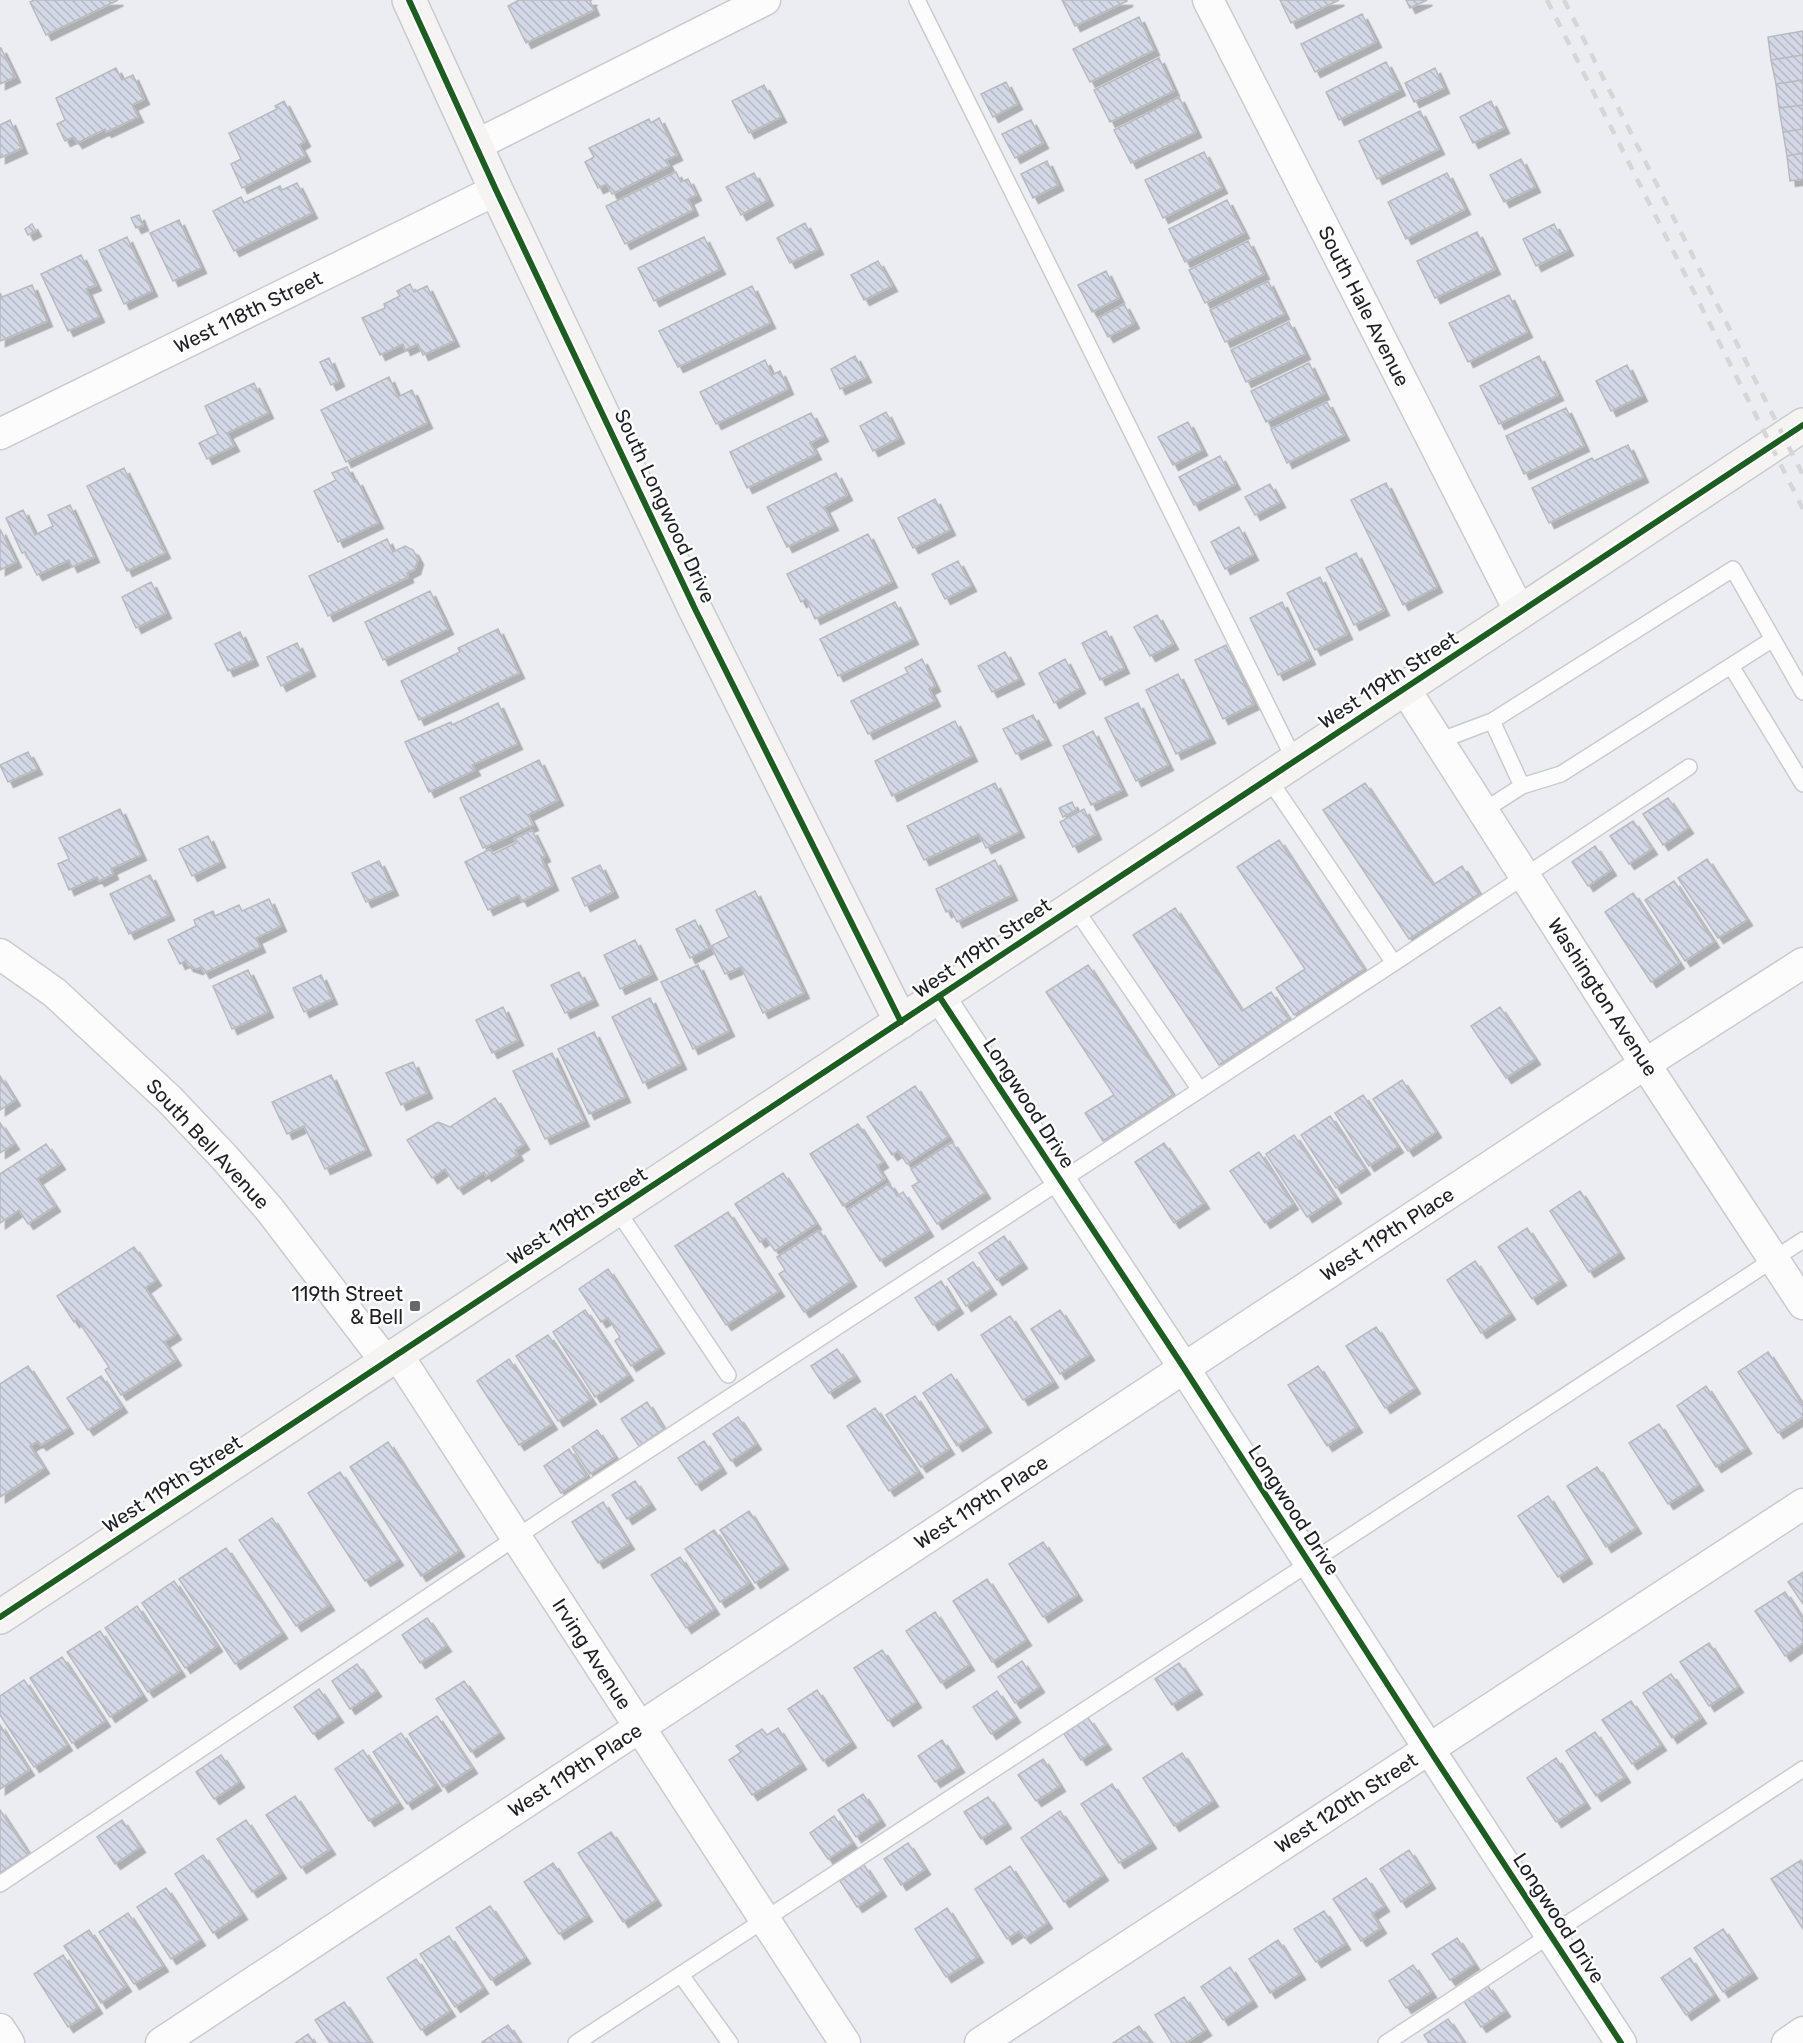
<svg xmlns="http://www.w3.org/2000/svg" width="1803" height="2043" font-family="Rubik,sans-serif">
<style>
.building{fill:url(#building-back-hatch);stroke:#b8babe;stroke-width:1.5;filter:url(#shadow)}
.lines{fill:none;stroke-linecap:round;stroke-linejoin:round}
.lane-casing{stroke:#c9cbcf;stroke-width:18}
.street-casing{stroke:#c9cbcf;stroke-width:33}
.secondary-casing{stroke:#c9cbcf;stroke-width:36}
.lane{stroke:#fcfcfd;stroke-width:15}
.street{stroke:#fcfcfd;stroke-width:30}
.secondary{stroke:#f5f4f2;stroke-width:33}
.rail{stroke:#d5d6d8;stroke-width:4.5;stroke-dasharray:10 10;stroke-linecap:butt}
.cycleway-casing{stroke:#fff;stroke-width:10}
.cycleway{stroke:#1b5e20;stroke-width:6}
.poi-dot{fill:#67686c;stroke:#fff;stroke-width:2}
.labels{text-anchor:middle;stroke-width:5;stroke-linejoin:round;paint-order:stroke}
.street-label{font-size:20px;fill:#1f2024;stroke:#fff}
.poi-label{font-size:20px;fill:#1f2024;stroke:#fff;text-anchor:end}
</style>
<defs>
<pattern id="building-back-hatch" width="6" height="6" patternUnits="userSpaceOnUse" patternTransform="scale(1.5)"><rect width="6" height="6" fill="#d3d8e6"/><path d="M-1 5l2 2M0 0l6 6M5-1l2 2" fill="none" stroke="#b5b9c5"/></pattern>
<filter id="shadow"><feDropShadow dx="5.5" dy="5.5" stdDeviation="0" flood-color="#0004"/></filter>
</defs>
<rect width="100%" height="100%" fill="#ecedf2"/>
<!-- building -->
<path class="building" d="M34 0H118L46 35 30 2Z
M519 0H592L590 1 594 10 526 43 508 6Z
M1062 0H1127V1L1075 26Z
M1280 0H1339L1291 23Z
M1406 0H1427L1410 8Z
M1362 14 1376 42 1315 72 1301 44Z
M1139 17 1154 50 1090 82 1073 49Z
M1803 31V55L1771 60 1768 37Z
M0 48H1L15 77 0 84Z
M1803 55V80L1776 84 1771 60Z
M1159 58 1174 91 1110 122 1094 90Z
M1386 62 1400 90 1339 120 1326 92Z
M116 68 122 80 133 75 144 99 132 105 138 117 106 132 105 129 77 143 73 137 65 141 57 124 65 120 56 98Z
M1435 68 1444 88 1414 102 1405 83Z
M1803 80V105L1779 108 1776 84Z
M1006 82 1017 104 993 117 981 94Z
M764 85 781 117 749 133 732 101Z
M1179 97 1196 132 1131 163 1114 130Z
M284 101 305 141 299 145 305 156 242 188 231 164 241 159 229 133 277 109 275 106Z
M1491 101 1504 128 1473 143 1460 117Z
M1803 105V129L1783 132 1779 108Z
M1420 111 1439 149 1377 179 1359 141Z
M659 118 677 155 666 160 669 166 612 194 607 184 598 188 585 162 594 157 589 148 649 119 651 123Z
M10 120 22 148 0 158V125Z
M1031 120 1043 143 1015 158 1002 134Z
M1803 129V153L1787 156 1783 132Z
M1204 152 1222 188 1163 218 1145 180Z
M1803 153V179L1790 181 1787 156Z
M1521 159 1535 187 1504 202 1490 175Z
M1047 161 1058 185 1033 198 1021 174Z
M676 172 681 182 688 179 696 195 688 199 693 210 625 244 606 206Z
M754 173 768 200 741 215 726 187Z
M1447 173 1465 209 1406 239 1388 202Z
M297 183 312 213 234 251 213 211 241 197 244 203 280 186 282 190Z
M1227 200 1244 233 1185 262 1169 229Z
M139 215 143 225 136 228 131 218Z
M179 220 201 268 173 281 150 233Z
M805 223 818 249 790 263 777 238Z
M32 224 36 231 28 235 25 229Z
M1554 224 1568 250 1536 266 1523 239Z
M1477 232 1495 269 1435 298 1417 261Z
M127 237 152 291 124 304 99 250Z
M704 237 720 269 654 301 638 268Z
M1248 241 1264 274 1205 303 1189 270Z
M81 255 96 285 86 289 99 317 68 331 41 274Z
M878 261 892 286 864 300 851 275Z
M1106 271 1119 298 1092 312 1078 285Z
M1268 281 1284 314 1225 342 1210 310Z
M410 284 414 292 427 286 454 341 423 355 418 344 405 350 403 344 380 355 362 318 385 308 384 304 400 296 397 291Z
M32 285 47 321 0 341V293L2 297Z
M752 286 770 323 678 367 659 331Z
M1509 295 1527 332 1468 362 1449 323Z
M1124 304 1134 323 1108 337 1098 318Z
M1289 322 1305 354 1246 382 1231 350Z
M855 356 866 377 840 389 831 369Z
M1539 356 1558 395 1499 424 1480 386Z
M329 358 339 381 331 385 320 362Z
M765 360 772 375 780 371 788 389 716 424 700 392Z
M1309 363 1324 394 1266 422 1251 391Z
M1627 365 1642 396 1611 411 1596 381Z
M389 377 398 397 412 390 427 423 346 462 321 410Z
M254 383 268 413 227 433 234 446 207 459 199 443 218 434 205 406Z
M1327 402 1344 435 1287 463 1271 429Z
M1566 408 1584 446 1524 474 1506 436Z
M886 412 899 438 873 451 860 426Z
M811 413 823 436 810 443 816 454 747 488 730 452Z
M1188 422 1202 450 1173 465 1158 437Z
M1628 445 1643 477 1549 523 1532 488 1592 458 1594 461Z
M1220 456 1235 484 1194 505 1179 477Z
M347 467 354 482 357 480 378 523 338 542 314 491 336 480 332 473Z
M124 468 165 553 127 571 87 486Z
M836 473 847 495 824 507 833 525 787 547 767 507Z
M1386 483 1437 587 1403 605 1351 500Z
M1270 484 1280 502 1255 515 1245 497Z
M935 499 950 530 913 548 898 518Z
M70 505 94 557 72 567 69 560 37 575 25 552 22 553 6 518 23 510 35 535 53 526 48 515Z
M1239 527 1253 555 1225 569 1211 542Z
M0 529 16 562 0 570Z
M868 534 892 582 815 619 806 599 801 602 787 574Z
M387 539 393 552 405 546 413 550 418 559 415 569 407 573 408 577 328 616 309 576Z
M1356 553 1384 610 1354 625 1326 568Z
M958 561 971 586 945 599 932 574Z
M1320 577 1347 634 1315 650 1287 593Z
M151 582 166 613 136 628 122 597Z
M430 591 448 629 383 660 365 622Z
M895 602 913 639 838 676 820 639Z
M1282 602 1310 659 1278 675 1250 618Z
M1157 615 1173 644 1150 656 1134 627Z
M498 629 519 673 419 720 401 681 460 652 458 648Z
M1106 631 1124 668 1100 680 1082 643Z
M240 632 253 660 228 671 215 644Z
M297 643 310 671 281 686 267 657Z
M1226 645 1254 704 1223 719 1195 660Z
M1005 652 1019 679 992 692 978 666Z
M922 659 935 686 929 689 935 701 868 734 851 701 908 673 905 668Z
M1065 659 1080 688 1054 703 1039 673Z
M1178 674 1210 738 1176 754 1146 690Z
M498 703 517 744 472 765 475 770 429 792 405 742 451 722 452 725Z
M1138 703 1168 765 1136 781 1105 718Z
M1033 715 1046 740 1016 754 1003 729Z
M955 721 972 756 892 796 875 761Z
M1093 731 1122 790 1091 805 1063 746Z
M28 752 37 769 8 782 0 765Z
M539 760 558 800 528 815 533 825 483 848 460 798Z
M995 783 1019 832 986 848 979 834 924 860 907 826Z
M1365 783 1433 885 1462 866 1479 894 1409 939 1323 810Z
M1668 798 1688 828 1663 845 1643 814Z
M1072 802 1076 810 1063 817 1059 808Z
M120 809 141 855 111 869 113 874 99 881 97 877 69 890 58 864 69 859 59 838Z
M1084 809 1096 834 1073 847 1060 822Z
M1633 821 1652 849 1629 864 1610 836Z
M532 830 545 856 541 858 553 885 522 901 519 895 488 910 465 862 490 849 493 854 516 843 514 839Z
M208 836 220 862 192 876 179 849Z
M1279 840 1364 969 1294 1015 1276 988 1305 969 1237 867Z
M1595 846 1611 870 1588 886 1572 862Z
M1707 859 1747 920 1718 938 1678 878Z
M995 860 1012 895 957 922 951 910 946 912 936 889Z
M379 861 393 890 366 902 352 873Z
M600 865 613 892 585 906 572 878Z
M150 875 169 915 129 934 110 894Z
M1674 881 1714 942 1685 961 1645 900Z
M755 891 804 993 763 1013 741 967 725 974 711 946 729 937 716 910Z
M1633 893 1679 963 1651 982 1605 912Z
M269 899 281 926 256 938 260 947 204 973 201 967 197 969 188 966 185 961 180 964 168 940 196 926 194 920 213 911 215 916 239 905 242 911Z
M1175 908 1242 1011 1271 992 1289 1019 1219 1065 1133 935Z
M695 920 709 948 690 958 676 929Z
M635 940 652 974 620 989 604 955Z
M698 965 729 1031 693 1049 661 982Z
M1088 965 1173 1095 1103 1141 1085 1113 1114 1095 1046 992Z
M248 970 268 1012 232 1029 213 986Z
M579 972 593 1000 565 1013 551 985Z
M321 975 332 999 304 1012 293 988Z
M650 998 681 1064 643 1083 612 1017Z
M503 1007 518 1040 492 1053 476 1020Z
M1500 1007 1535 1059 1506 1078 1471 1026Z
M594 1032 625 1097 589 1114 558 1049Z
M552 1053 584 1121 545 1139 513 1071Z
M413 1062 427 1093 401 1105 386 1073Z
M331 1075 366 1150 325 1169 304 1126 287 1134 272 1102Z
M0 1076 15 1100 0 1110Z
M1402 1080 1436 1132 1408 1151 1373 1099Z
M915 1086 948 1137 907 1164 898 1151 892 1155 867 1117Z
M1363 1095 1398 1147 1369 1166 1335 1113Z
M495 1098 524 1144 515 1150 518 1155 486 1176 484 1172 458 1189 445 1169 432 1178 407 1140 438 1122 450 1127Z
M1330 1116 1365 1169 1336 1188 1301 1135Z
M0 1123 14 1144 0 1153Z
M858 1124 883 1162 877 1166 885 1179 843 1206 810 1154Z
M1294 1135 1336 1198 1307 1217 1266 1154Z
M952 1142 985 1193 937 1224 912 1186 919 1182 911 1169Z
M1164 1143 1204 1203 1174 1223 1135 1162Z
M46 1144 60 1164 37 1179 55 1206 28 1224 19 1210 0 1223V1174Z
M1259 1152 1293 1204 1265 1223 1230 1171Z
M783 1173 816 1224 775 1251 766 1238 760 1242 735 1204Z
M889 1183 897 1196 903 1192 928 1231 880 1261 847 1210Z
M1580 1191 1619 1253 1589 1272 1550 1211Z
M728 1212 779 1291 726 1325 675 1246Z
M1527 1228 1561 1280 1532 1299 1498 1247Z
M819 1230 851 1281 804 1312 779 1274 785 1270 777 1257Z
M1004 1236 1022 1263 997 1280 979 1253Z
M134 1247 156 1280 145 1288 176 1334 164 1342 176 1360 121 1395 105 1370 109 1367 77 1319 74 1322 57 1296Z
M1475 1261 1510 1314 1481 1333 1447 1280Z
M973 1262 991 1289 966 1306 948 1279Z
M608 1269 659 1348 631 1366 615 1341 620 1337 608 1318 601 1322 579 1289Z
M941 1281 958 1308 933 1325 915 1298Z
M585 1310 628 1375 595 1397 553 1332Z
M1060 1310 1089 1355 1060 1374 1031 1329Z
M1010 1316 1053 1382 1023 1400 981 1335Z
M1376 1327 1415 1388 1385 1408 1346 1346Z
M548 1335 591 1399 558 1421 516 1356Z
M837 1349 855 1376 829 1393 811 1366Z
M1768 1352 1803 1406V1417L1778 1433 1738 1372Z
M509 1359 552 1424 519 1445 477 1381Z
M28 1366 68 1428 41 1445 38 1441 30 1446 44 1468 0 1497V1384Z
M1318 1366 1357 1427 1327 1446 1288 1385Z
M951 1374 986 1427 957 1446 923 1393Z
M101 1376 122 1407 88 1430 67 1398Z
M1706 1386 1746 1448 1716 1467 1677 1406Z
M915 1396 949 1449 921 1467 886 1415Z
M647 1402 664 1429 639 1446 621 1419Z
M875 1408 918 1472 889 1491 847 1426Z
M738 1417 756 1444 731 1461 713 1434Z
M1659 1424 1698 1485 1668 1504 1629 1443Z
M597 1430 615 1457 590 1474 572 1447Z
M704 1441 721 1468 696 1485 678 1458Z
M388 1442 459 1551 421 1576 350 1467Z
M569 1449 587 1476 561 1493 544 1466Z
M1597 1467 1636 1528 1606 1547 1567 1486Z
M340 1472 398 1560 365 1581 308 1493Z
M635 1481 650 1504 627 1519 612 1495Z
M1548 1496 1587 1558 1558 1577 1518 1516Z
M603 1502 629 1544 598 1563 572 1522Z
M749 1511 783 1564 755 1583 720 1530Z
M272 1518 329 1605 296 1626 239 1540Z
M714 1530 749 1583 720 1602 685 1549Z
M1043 1542 1077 1595 1043 1617 1009 1564Z
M226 1548 282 1633 235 1664 179 1579Z
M680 1557 714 1609 686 1628 651 1575Z
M1803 1572V1604L1788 1582Z
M987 1579 1026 1640 992 1662 953 1601Z
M174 1581 217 1646 185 1668 142 1603Z
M1785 1592 1803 1620V1643L1785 1656 1755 1611Z
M137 1606 180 1671 148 1692 105 1628Z
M935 1612 969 1665 941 1683 906 1631Z
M427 1618 446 1646 420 1663 402 1635Z
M100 1631 142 1695 110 1717 67 1652Z
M1709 1643 1738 1687 1709 1706 1680 1662Z
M882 1650 916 1702 888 1721 854 1668Z
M62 1657 105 1721 72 1743 30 1678Z
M1022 1661 1039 1687 1015 1703 998 1677Z
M1179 1663 1197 1689 1172 1705 1155 1679Z
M357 1664 376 1691 350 1709 332 1681Z
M1671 1674 1701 1718 1672 1738 1643 1693Z
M24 1680 67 1745 34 1767 0 1715V1696Z
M464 1681 499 1733 471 1752 436 1699Z
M319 1689 338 1717 313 1734 294 1707Z
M817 1690 851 1742 823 1761 788 1709Z
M997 1691 1015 1717 991 1734 973 1707Z
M1631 1701 1661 1745 1632 1764 1602 1720Z
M437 1716 472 1768 443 1787 409 1734Z
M1088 1718 1106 1744 1081 1760 1064 1734Z
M0 1725 29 1770 0 1789Z
M778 1728 801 1764 752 1795 729 1760 741 1752 736 1746 762 1729 767 1735Z
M1595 1732 1625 1777 1596 1796 1566 1751Z
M401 1733 436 1785 407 1804 373 1752Z
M942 1740 959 1767 935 1782 918 1756Z
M363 1750 398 1803 369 1821 335 1769Z
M1182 1753 1213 1801 1174 1826 1143 1778Z
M221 1755 239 1782 214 1799 196 1772Z
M1556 1758 1585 1803 1556 1822 1527 1778Z
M1043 1759 1060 1786 1036 1801 1018 1775Z
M1112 1784 1151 1843 1119 1863 1081 1804Z
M863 1794 880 1820 856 1837 838 1810Z
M295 1796 330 1849 301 1868 266 1815Z
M988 1797 1006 1823 981 1839 964 1812Z
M0 1810 29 1854 0 1873Z
M1060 1811 1103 1875 1064 1902 1021 1838Z
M834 1816 852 1843 828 1859 810 1833Z
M122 1820 140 1847 115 1864 97 1837Z
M246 1820 281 1873 252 1892 217 1839Z
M611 1832 656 1900 623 1922 578 1853Z
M908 1843 925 1869 901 1885 884 1859Z
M1409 1850 1430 1883 1401 1902 1380 1869Z
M203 1855 242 1914 213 1933 175 1874Z
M1801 1860 1803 1864V1929L1771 1879Z
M553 1863 587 1916 559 1934 524 1882Z
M864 1865 881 1891 857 1907 840 1881Z
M1010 1866 1047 1923 1025 1938 1019 1931 1007 1939 975 1889Z
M1366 1878 1384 1906 1372 1914 1381 1928 1361 1941 1333 1899Z
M166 1888 200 1940 171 1959 137 1907Z
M490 1906 525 1958 491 1980 456 1928Z
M947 1908 978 1957 946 1977 915 1929Z
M1324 1911 1345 1944 1316 1962 1294 1929Z
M128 1913 163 1966 134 1984 99 1932Z
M1723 1929 1752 1973 1723 1992 1694 1948Z
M89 1930 126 1986 101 2003 64 1946Z
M449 1936 483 1988 455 2007 420 1954Z
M1457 1938 1474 1964 1450 1980 1432 1954Z
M1278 1940 1300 1974 1270 1993 1249 1959Z
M63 1955 97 2008 68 2027 34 1974Z
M1690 1958 1714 1995 1686 2015 1661 1978Z
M416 1959 450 2011 421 2030 387 1978Z
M1413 1965 1431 1992 1406 2008 1389 1981Z
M1230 1967 1252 2001 1223 2020 1201 1987Z
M1487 1985 1505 2011 1481 2027 1463 2000Z
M1184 1997 1206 2030 1186 2043H1172L1155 2015Z
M344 2002 371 2043H330L315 2020Z
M1448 2019 1464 2043H1429L1424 2035Z
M508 2025 520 2043H483L482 2042Z
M1139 2026 1151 2043H1113Z
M308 2034 314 2043H295Z"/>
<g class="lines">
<defs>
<path id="lane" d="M917 0 1295 761
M1731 666 1803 784
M1492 721 1522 786
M1439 741 1492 721 1733 569 1803 692
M1268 778 1394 963
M1483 811 1522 786 1561 774 1773 639
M1074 907 1200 1090
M617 1210 728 1375
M0 1884 557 1510 1394 963 1689 767
M681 1975 730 2043
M576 2043 1803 1240
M1386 2043 1803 1769"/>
<path id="street" d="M1208 0 1520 612
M476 145 765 0
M0 434 496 190
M1405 689 1645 1064 1803 1304
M0 954 55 993 170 1100 225 1158 270 1210 386 1362
M939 996 1184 1368 1429 1749 1621 2043
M397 1354 845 2043
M0 2029 9 2043
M161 2043 1645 1064 1803 963
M980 2043 1803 1504
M1787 2043 1803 2032"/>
<path id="secondary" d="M409 0 496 190 696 611 901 1022
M0 1617 1803 425"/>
</defs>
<!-- lane casing -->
<use href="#lane" class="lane-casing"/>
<!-- street casing -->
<use href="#street" class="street-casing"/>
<!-- secondary casing -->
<use href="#secondary" class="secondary-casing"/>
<!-- lane -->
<use href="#lane" class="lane"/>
<!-- street -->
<use href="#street" class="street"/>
<!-- secondary -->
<use href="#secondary" class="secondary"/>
<!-- rail -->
<path class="rail" d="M1547 0 1803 509
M1564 0 1803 475"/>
<defs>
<path id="cycleway" d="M409 0 496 190 696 611 901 1022
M939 996 1184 1368 1429 1749 1621 2043
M0 1617 1803 425"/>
</defs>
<!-- cycleway casing -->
<use href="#cycleway" class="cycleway-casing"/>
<!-- cycleway -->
<use href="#cycleway" class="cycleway"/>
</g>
<!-- markers -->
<rect class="poi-dot" x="409" y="1300" width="12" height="12" rx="3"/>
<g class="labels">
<!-- street labels -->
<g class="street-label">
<text transform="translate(1364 306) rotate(63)" y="7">South Hale Avenue</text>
<text transform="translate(248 312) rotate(-26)" y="7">West 118th Street</text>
<text transform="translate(665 506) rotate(65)" y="7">South Longwood Drive</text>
<text transform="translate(1388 680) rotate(-33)" y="7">West 119th Street</text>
<text transform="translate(982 948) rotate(-34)" y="7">West 119th Street</text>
<text transform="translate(1603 997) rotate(57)" y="7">Washington Avenue</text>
<text transform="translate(1029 1103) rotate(57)" y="7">Longwood Drive</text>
<text transform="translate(208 1144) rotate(47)" y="7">South Bell Avenue</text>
<text transform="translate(577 1216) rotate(-33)" y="7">West 119th Street</text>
<text transform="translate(1387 1234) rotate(-33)" y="7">West 119th Place</text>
<text transform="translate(172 1484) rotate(-33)" y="7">West 119th Street</text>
<text transform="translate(981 1502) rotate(-33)" y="7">West 119th Place</text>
<text transform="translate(1294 1510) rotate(57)" y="7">Longwood Drive</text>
<text transform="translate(592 1654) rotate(57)" y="7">Irving Avenue</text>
<text transform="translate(575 1770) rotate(-33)" y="7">West 119th Place</text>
<text transform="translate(1346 1803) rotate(-33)" y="7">West 120th Street</text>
<text transform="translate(1559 1918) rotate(57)" y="7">Longwood Drive</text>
</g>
<!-- poi labels -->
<g class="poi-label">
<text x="403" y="1301">119th Street<tspan x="403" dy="23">&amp; Bell</tspan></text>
</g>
</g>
</svg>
